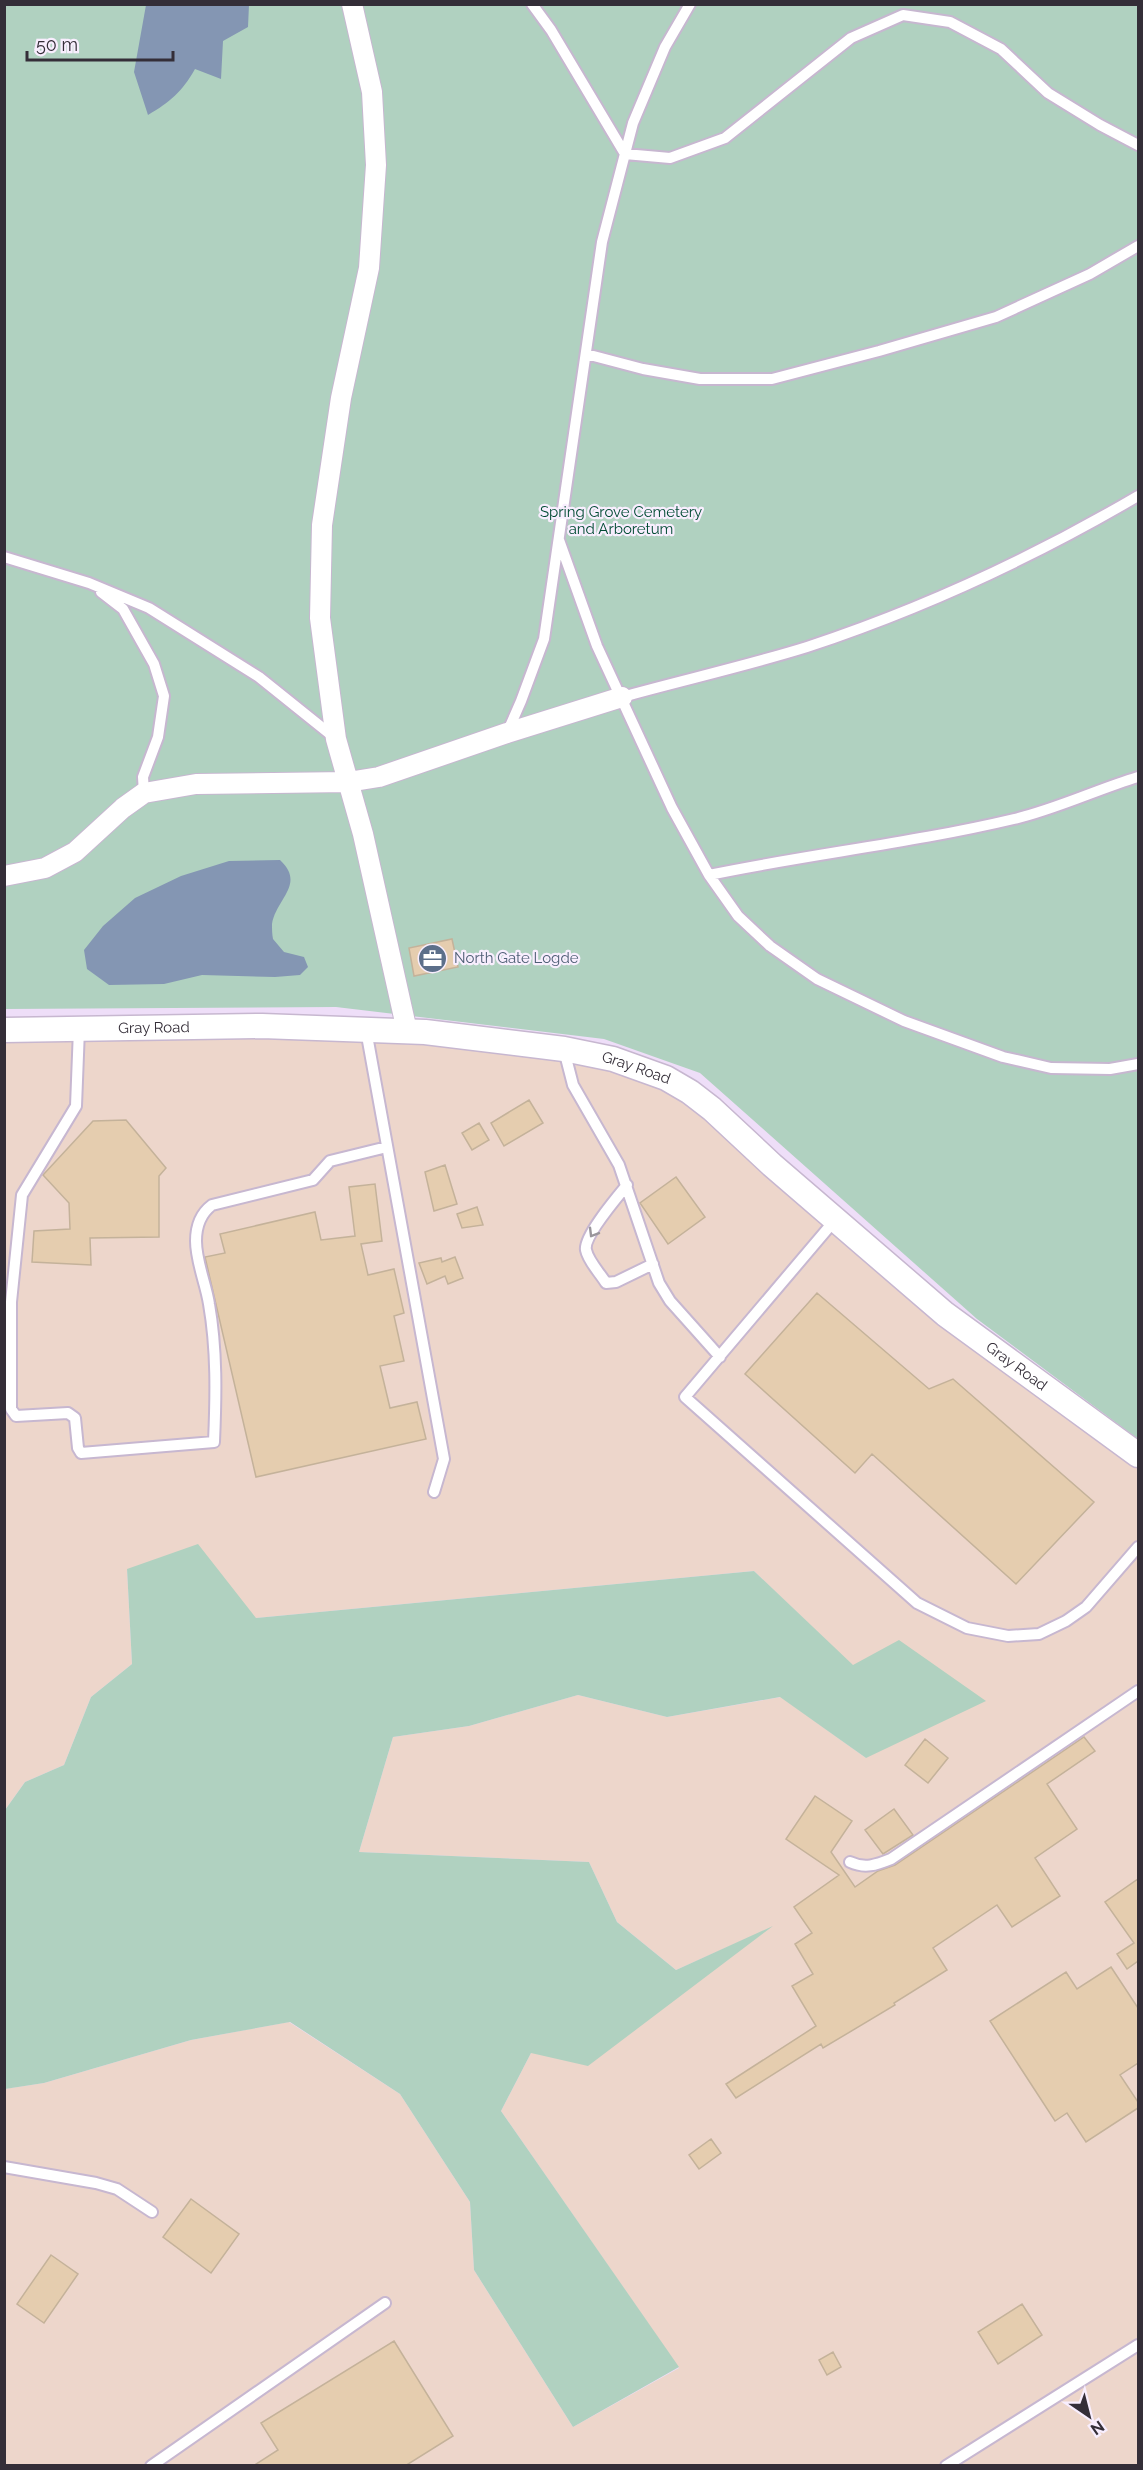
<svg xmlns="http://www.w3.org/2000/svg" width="1143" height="2470" font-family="Raleway,sans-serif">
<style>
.industrial{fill:#edd6cb}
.green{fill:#b0d1c0}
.water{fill:#8496b3}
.building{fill:#e5cdaf;stroke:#c4b29a;stroke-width:1.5}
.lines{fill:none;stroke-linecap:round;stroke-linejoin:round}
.service-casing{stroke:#c7b7d0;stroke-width:14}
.minor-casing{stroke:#c7b7d0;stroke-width:22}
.tertiary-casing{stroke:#c7b7d0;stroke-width:27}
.service{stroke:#fff;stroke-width:10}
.minor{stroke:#fff;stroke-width:20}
.tertiary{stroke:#fff;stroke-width:24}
.oneway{stroke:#9a969c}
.labels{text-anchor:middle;stroke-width:4.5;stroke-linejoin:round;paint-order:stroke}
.park-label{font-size:15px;fill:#014b33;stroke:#f8eefe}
.service-label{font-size:15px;fill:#4e5e75;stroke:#f8eefe;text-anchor:start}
.street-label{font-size:15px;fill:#342e38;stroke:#f8eefe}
</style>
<rect width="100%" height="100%" fill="#eedef8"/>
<!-- industrial -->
<path class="industrial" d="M5 1030 407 1031 666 1078 772 1165 1138 1455V2465H5L4 2089 44 2083 191 2040 289 2022 400 2094 470 2202 474 2270 573 2427 679 2368 501 2111 531 2053 770 1928 676 1970 617 1922 589 1862 359 1852 393 1737 469 1726 578 1695 667 1717 781 1697 866 1758 853 1666 754 1571 256 1618 127 1569 132 1664 91 1697 64 1765 25 1782 5 1810Z"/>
<!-- green -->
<path class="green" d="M4 5H1138V1439L977 1319 700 1073 604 1039 336 1007 5 1009Z
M198 1544 256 1618 754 1571 853 1665 899 1640 986 1701 866 1758 780 1697 667 1717 578 1695 469 1726 393 1737 359 1852 589 1862 617 1922 676 1970 773 1926 588 2066 531 2053 501 2111 679 2367 573 2427 474 2270 470 2202 400 2094 290 2022 191 2040 44 2083 5 2089V1810L25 1782 64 1765 91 1697 132 1664 127 1569Z"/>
<!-- water -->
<path class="water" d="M146 5H249L248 27 223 41 221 79 195 69C182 92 170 102 148 115L134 72Z
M280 860C306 884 276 899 272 924 272 929 272 934 273 939L284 952 304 957 308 967 300 975 275 977 202 975 164 984 109 985 87 969 84 950 103 926 135 898 181 876 229 861Z"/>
<!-- building -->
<path class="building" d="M452 939 458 967 414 976 409 948Z
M529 1100 543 1123 504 1146 491 1123Z
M126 1120 166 1168 159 1176V1237L90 1238 91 1265 32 1262 34 1231 70 1229 69 1203 43 1175 93 1121Z
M479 1123 489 1140 472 1150 462 1133Z
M445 1165 457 1204 434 1211 425 1172Z
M676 1177 705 1217 668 1244 640 1203Z
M375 1184 382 1241 361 1244 368 1275 394 1269 404 1313 394 1316 404 1361 380 1366 390 1408 417 1402 426 1439 256 1477 205 1257 225 1253 220 1234 315 1212 321 1240 355 1236 349 1187Z
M477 1207 483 1225 462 1228 457 1214Z
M455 1257 463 1278 448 1284 445 1276 427 1284 419 1263 441 1258 442 1262Z
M817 1293 929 1389 953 1379 1094 1502 1016 1584 872 1454 855 1473 745 1374Z
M1084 1737 1095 1751 1047 1784 1077 1829 1035 1858 1060 1896 1012 1927 997 1905 933 1948 947 1970 894 2003 895 2005 823 2048 821 2044 736 2098 726 2084 816 2026 792 1986 813 1974 795 1944 812 1933 794 1907 839 1875 786 1839 815 1796 852 1821 831 1852 855 1887 878 1871 895 1865Z
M925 1739 948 1758 928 1783 905 1765Z
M894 1809 913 1835 883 1854 865 1830Z
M1138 1879V1961L1127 1969 1117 1954 1134 1943 1105 1902Z
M1111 1967 1138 2008V2063L1120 2075 1138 2102V2108L1086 2142 1067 2113 1055 2121 990 2021 1066 1972 1077 1989Z
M711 2139 721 2153 699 2169 689 2155Z
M191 2199 239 2234 211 2273 163 2237Z
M51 2255 78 2274 44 2323 17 2304Z
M1022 2304 1042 2335 998 2364 978 2332Z
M394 2341 453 2436 405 2466H253L278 2450 261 2423Z
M833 2352 841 2367 827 2375 819 2360Z"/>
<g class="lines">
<defs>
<path id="service" d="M532 4 551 30 625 154 670 158 725 138 851 38 903 15 950 22 1001 49 1048 93 1100 125 1138 145
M586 354 643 369 700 379H772L879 351 996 317 1090 274 1138 246
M559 540 597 646 672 808 709 875 738 916 770 946 817 979 904 1021 1003 1057 1051 1068 1110 1069 1138 1064
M4 557 89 583 149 608 259 677 335 738
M101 592 123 609 154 664 164 696 158 737 143 777 144 793
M622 697C683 680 746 666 807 647 922 609 1034 557 1138 496
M507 733 521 701 544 639 602 242 633 123 665 47 690 4
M709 875C810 854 913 843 1014 819 1054 810 1098 789 1138 777
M79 1029 76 1106 22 1195 11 1302V1409L16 1416 68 1413 75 1418 78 1448 81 1453 214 1442C216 1396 217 1350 209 1304 206 1284 196 1262 196 1241 196 1226 200 1214 212 1205L313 1180 330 1161 387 1147
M366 1030 444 1459 434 1492
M564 1050 573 1085 619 1165 659 1283 670 1301 720 1357
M627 1185C618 1196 583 1237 586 1250 588 1261 600 1273 606 1283L616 1282 653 1264
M835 1220 685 1397 917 1603 967 1628 1008 1636 1039 1634 1066 1621 1086 1607 1138 1547
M850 1862C865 1869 876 1865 891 1859L1138 1691
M4 2167 96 2183 117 2189 152 2212
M151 2466 385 2303
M946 2466 1138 2345"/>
<path id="minor" d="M352 4 372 92 376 165 369 268 341 398 322 525 320 618 336 739 363 834 407 1031
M4 876 45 868 75 852 123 808 144 793 196 784 348 782 379 777 507 733 622 697"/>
<g id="tertiary">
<path id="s1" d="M4 1030 262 1026 425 1032 564 1049 613 1059 666 1078 690 1092 712 1109 772 1165 945 1314 1138 1455"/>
</g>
</defs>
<!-- service casing -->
<use href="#service" class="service-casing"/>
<!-- minor casing -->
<use href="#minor" class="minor-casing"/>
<!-- tertiary casing -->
<use href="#tertiary" class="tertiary-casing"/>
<!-- service -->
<use href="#service" class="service"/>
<!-- minor -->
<use href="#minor" class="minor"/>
<!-- tertiary -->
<use href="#tertiary" class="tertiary"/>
</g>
<!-- one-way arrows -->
<defs><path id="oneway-chevron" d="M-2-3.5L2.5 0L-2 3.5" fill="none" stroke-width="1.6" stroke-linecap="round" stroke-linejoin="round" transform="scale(1.5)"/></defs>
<use class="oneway" href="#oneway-chevron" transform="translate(593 1233) rotate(121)"/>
<!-- icons -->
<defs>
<symbol id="office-disc" viewBox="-11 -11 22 22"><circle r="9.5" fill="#5c6f8a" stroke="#f8eefe"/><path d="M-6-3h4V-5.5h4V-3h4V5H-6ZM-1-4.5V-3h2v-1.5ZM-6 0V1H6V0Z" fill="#fff"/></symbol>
</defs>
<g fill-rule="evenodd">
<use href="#office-disc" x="416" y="942" width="33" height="33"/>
</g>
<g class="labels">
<!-- park labels -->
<g class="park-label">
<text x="621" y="517">Spring Grove Cemetery<tspan x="621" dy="17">and Arboretum</tspan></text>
</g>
<!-- service labels -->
<g class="service-label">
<text x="454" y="963">North Gate Logde</text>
</g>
<!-- street labels -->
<g class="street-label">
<text dy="5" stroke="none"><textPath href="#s1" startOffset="150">Gray Road</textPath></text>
<text dy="5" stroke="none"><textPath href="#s1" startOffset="636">Gray Road</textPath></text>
<text dy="5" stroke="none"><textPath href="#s1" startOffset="1122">Gray Road</textPath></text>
</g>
</g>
<!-- border -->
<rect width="1143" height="2470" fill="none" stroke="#342e38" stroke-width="12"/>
<!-- north arrow -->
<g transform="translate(1089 2416) rotate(145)" stroke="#f8eefe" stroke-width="4.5" paint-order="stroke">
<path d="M0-4.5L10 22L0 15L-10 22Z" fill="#342e38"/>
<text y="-9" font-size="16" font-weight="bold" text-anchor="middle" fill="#342e38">N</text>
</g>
<!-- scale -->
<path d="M27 51v9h146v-9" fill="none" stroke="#342e38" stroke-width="3"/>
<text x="36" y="51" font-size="18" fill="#342e38" stroke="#f8eefe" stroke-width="4.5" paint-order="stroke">50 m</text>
</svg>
